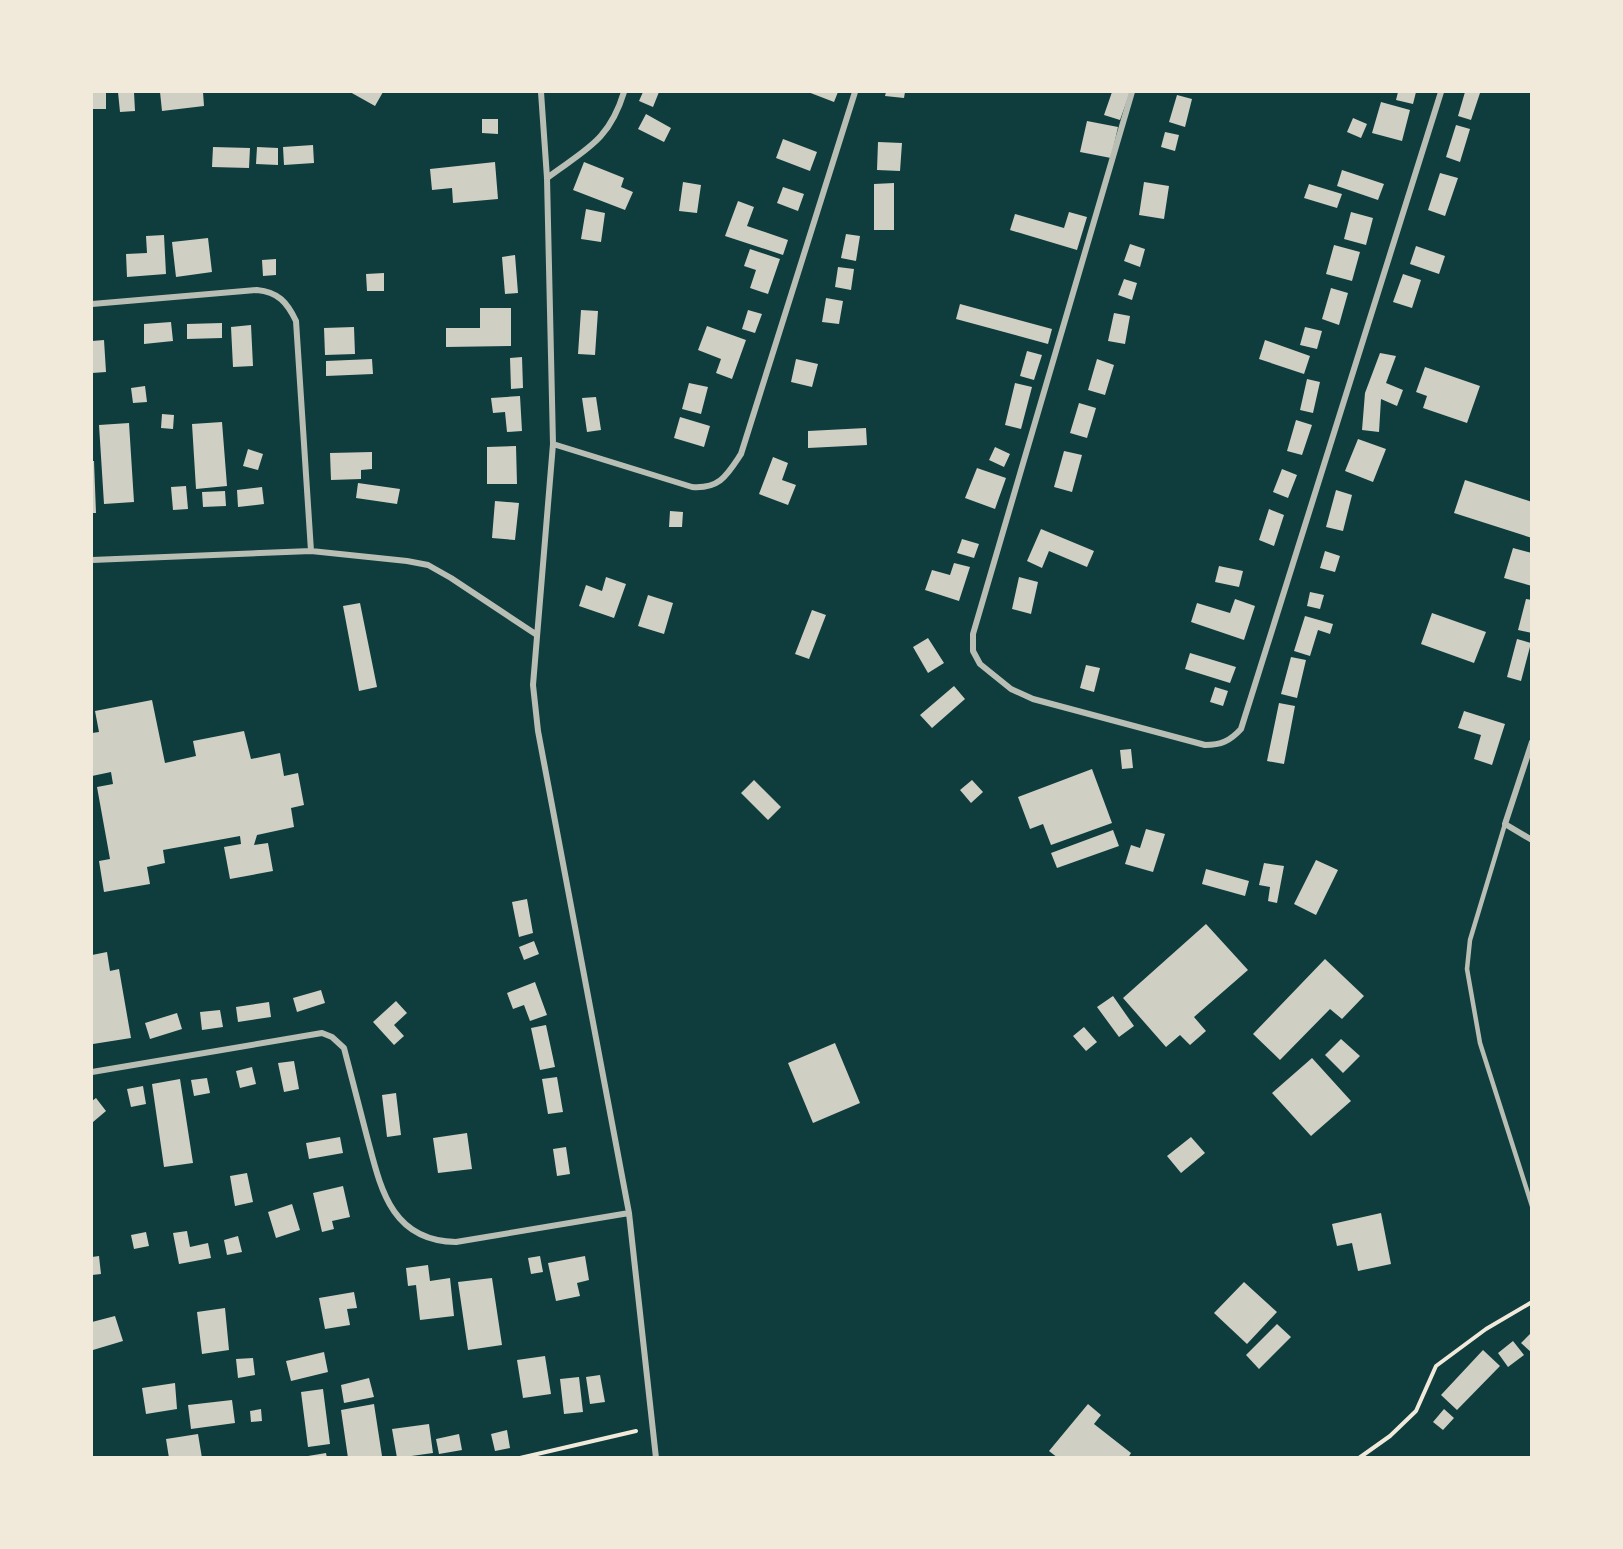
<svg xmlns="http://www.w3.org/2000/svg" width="1623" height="1549" font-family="'Asap Condensed',sans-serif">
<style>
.building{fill:#cfcfc3}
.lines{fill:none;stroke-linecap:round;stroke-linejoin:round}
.path{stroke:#f1e9da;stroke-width:4}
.service{stroke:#b8beb3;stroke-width:4.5}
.minor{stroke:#b8beb3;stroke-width:6}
</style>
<rect width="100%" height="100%" fill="#0f3d3e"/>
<!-- building -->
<path class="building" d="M92 92H106V109H92Z
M118 92H134L135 111 120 112Z
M160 92H203L204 106 162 111Z
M350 92H383L375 106Z
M643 92H659L653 107 639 101Z
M808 92H838L834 102Z
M886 92H905L904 98 885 96Z
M1112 92H1130L1120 120 1104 115Z
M1398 92H1416L1413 104 1396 100Z
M1465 92 1480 93 1471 120 1458 116Z
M1177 95 1192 99 1185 127 1169 122Z
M1381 102 1410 110 1402 141 1372 133Z
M646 114 671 128 664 142 638 129Z
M1353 118 1367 124 1361 138 1347 132Z
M482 119H498V134L482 133Z
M1087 121 1118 127 1111 158 1080 152Z
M1456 125 1470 129 1460 162 1446 157Z
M1165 132 1179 135 1175 151 1161 147Z
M783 139 817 152 810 171 776 158Z
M878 142 902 143 900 171 877 170Z
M313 145 314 163 284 165 283 147Z
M213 147 250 148 249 168 212 167Z
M257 147 278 148V165L256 164Z
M495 162 498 199 453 203 452 188 432 190 430 169Z
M584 162 624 178 621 187 633 192 625 210 573 190Z
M1342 170 1384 184 1378 200 1337 186Z
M1440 173 1458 178 1445 216 1428 210Z
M683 182 701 185 697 213 679 211Z
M1144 182 1169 186 1164 219 1139 215Z
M894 183V230H874V184Z
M1309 184 1342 194 1337 208 1304 198Z
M783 187 804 194 798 211 777 203Z
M738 201 754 207 747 226 788 240 783 255 725 236Z
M586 209 605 213 601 242 581 239Z
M1069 212 1087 217 1077 250 1010 230 1015 214 1064 228Z
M1351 212 1373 218 1366 245 1344 239Z
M846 234 860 236 856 261 841 258Z
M164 235 166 274 127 277 126 254 147 253 146 236Z
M208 238 212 272 176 277 172 242Z
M1130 244 1145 249 1140 267 1124 261Z
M1334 245 1360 252 1352 281 1326 274Z
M1416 246 1445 256 1439 274 1410 264Z
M750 249 780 259 768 294 750 288 756 270 744 266Z
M515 255 518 293 505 294 502 257Z
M276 259V275L263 276 262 260Z
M838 267 854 269 851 290 835 287Z
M384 273V291H367L366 274Z
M1403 274 1421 280 1412 308 1393 302Z
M1124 279 1137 283 1132 300 1118 295Z
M1331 288 1348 293 1339 325 1322 319Z
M826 298 843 301 839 324 822 322Z
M960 304 1052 329 1048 344 956 319Z
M480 308H511V346L446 347V328H480Z
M581 310 598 311 595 355 578 354Z
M748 310 762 314 755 333 742 329Z
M1114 313 1130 316 1125 344 1108 341Z
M171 322 173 341 144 344V324Z
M222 323V338L187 339V324Z
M251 325 253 366 233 367 231 327Z
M707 326 746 340 732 379 716 373 721 359 698 350Z
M354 327 355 354 325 355 324 328Z
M1305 327 1322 331 1317 349 1300 345Z
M104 340 106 372 92 373V341Z
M1265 340 1310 356 1304 374 1259 359Z
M1027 351 1042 355 1034 380 1020 376Z
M1380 353 1396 356 1386 383 1403 390 1397 406 1381 399 1379 432 1362 430 1365 393Z
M522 357 523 388 511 389 510 358Z
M372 359 373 374 326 376V361Z
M796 359 818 364 812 387 791 382Z
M1097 359 1114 365 1105 395 1088 390Z
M1425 367 1480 386 1467 423 1423 408 1427 396 1416 392Z
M1307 379 1320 382 1313 413 1300 410Z
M689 383 708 387 701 414 682 409Z
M1015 383 1032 387 1021 429 1005 425Z
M145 386 147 402 133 403 131 388Z
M520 396 522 431 507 432 505 412 493 413 491 398Z
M596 397 601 430 587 432 582 398Z
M1079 403 1096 408 1087 438 1070 433Z
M162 414 174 415 173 429 161 428Z
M680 417 710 426 704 447 674 438Z
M1296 420 1312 425 1302 455 1287 451Z
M222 422 227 486 196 489 192 424Z
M129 423 134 502 104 504 99 425Z
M866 428 867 445 808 448V431Z
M1358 439 1386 449 1373 482 1345 471Z
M516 446 517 484H487V447Z
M995 447 1010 454 1004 467 989 460Z
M248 449 263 454 258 470 243 466Z
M1064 451 1082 455 1072 492 1054 487Z
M372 452V469L361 470V479L331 480 330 453Z
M773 457 788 463 782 480 796 485 788 505 759 494Z
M92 461H94L96 513H92Z
M977 468 1006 478 995 509 965 498Z
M1282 469 1297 475 1288 498 1273 492Z
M1465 480 1532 502V538L1454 513Z
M358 483 400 489 397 504 356 498Z
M186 486 188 509 173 510 171 487Z
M262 487 264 504 238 507 237 490Z
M1336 490 1352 495 1343 531 1326 527Z
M225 491 226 506 203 507 202 492Z
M495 501 519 503 515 540 492 538Z
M1269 509 1284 515 1274 546 1259 540Z
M670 511 683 512 682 527H669Z
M1041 529 1094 551 1087 567 1049 551 1042 568 1027 561Z
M962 539 979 544 974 558 957 553Z
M1513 548 1532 553V586L1504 578Z
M1325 551 1340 556 1335 572 1320 568Z
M954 563 970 567 959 601 925 590 932 570 950 575Z
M1219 566 1243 571 1239 587 1215 582Z
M606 577 626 584 614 618 579 606 586 585 602 591Z
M1019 577 1038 582 1031 614 1012 609Z
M1310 592 1324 595 1320 609 1307 606Z
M648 595 673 603 664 634 638 626Z
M1235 599 1255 606 1244 640 1191 622 1197 603 1230 613Z
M1526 599 1532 600V633L1518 630Z
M360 603 377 687 359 691 343 606Z
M812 610 826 615 809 659 795 654Z
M1432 613 1486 632 1474 663 1421 644Z
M1305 616 1333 624 1330 634 1318 630 1310 656 1294 651Z
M928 638 944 663 928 673 913 647Z
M1517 639 1531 643 1521 681 1507 677Z
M1190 653 1236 667 1230 683 1185 669Z
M1291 657 1306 660 1297 698 1281 694Z
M1086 665 1100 668 1094 692 1080 688Z
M954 686 965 699 932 728 920 715Z
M1215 687 1228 691 1223 706 1210 702Z
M152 700 165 763 196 756 193 741 244 731 251 759 280 753 284 776 298 773 304 805 291 808 294 827 257 835 254 845 268 843 273 871 230 879 224 847 241 844 240 836 163 850 165 863 147 867 150 884 104 892 99 861 110 859 97 787 113 784 111 772 92 776V733L99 732 95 711Z
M1279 703 1295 706 1284 764 1267 761Z
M1464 711 1505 724 1492 765 1474 759 1481 735 1458 728Z
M1131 749 1133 768 1122 769 1120 750Z
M1092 769 1112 823 1051 845 1043 824 1030 829 1018 797Z
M754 780 781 807 768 820 741 793Z
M972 780 983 792 971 803 960 790Z
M1146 829 1165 834 1153 872 1125 864 1131 845 1140 848Z
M1113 830 1119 846 1057 868 1051 853Z
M1316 860 1338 870 1316 915 1294 904Z
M1264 863 1284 866 1277 903 1268 901 1270 887 1259 885Z
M1206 869 1249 881 1245 896 1202 884Z
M527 899 533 933 519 937 512 902Z
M1206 924 1248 970 1194 1017 1206 1031 1190 1045 1180 1035 1166 1047 1123 998Z
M534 941 539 954 524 960 519 947Z
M107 952 110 971 119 969 131 1038 93 1044 92 955Z
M1325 959 1364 996 1342 1019 1330 1009 1280 1060 1253 1034Z
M535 982 547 1015 530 1021 524 1005 513 1009 507 993Z
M321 990 325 1003 297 1012 293 998Z
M1113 996 1134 1026 1119 1037 1097 1007Z
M396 1001 407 1013 394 1025 404 1036 394 1045 373 1022Z
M269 1002 271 1017 238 1022 236 1007Z
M220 1010 223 1027 202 1030 200 1012Z
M177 1013 182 1029 150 1039 145 1023Z
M546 1025 555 1067 540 1070 531 1028Z
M1084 1027 1097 1042 1086 1051 1073 1036Z
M1341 1039 1360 1056 1343 1073 1325 1055Z
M835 1043 860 1103 813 1123 788 1063Z
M1312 1058 1351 1101 1311 1136 1272 1093Z
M294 1061 299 1089 284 1092 278 1063Z
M252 1067 256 1084 240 1088 236 1071Z
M557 1077 563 1112 548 1114 542 1079Z
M207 1078 210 1093 194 1096 191 1080Z
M180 1079 193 1163 164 1167 152 1084Z
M143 1086 146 1104 131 1107 127 1089Z
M396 1093 401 1135 387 1137 382 1095Z
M96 1098 106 1111 93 1122 92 1101Z
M467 1133 472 1169 438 1173 433 1138Z
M340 1137 343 1153 309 1159 306 1143Z
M1191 1137 1205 1153 1181 1173 1167 1156Z
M566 1147 570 1174 557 1176 553 1149Z
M247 1173 253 1202 235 1206 230 1176Z
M343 1186 350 1217 332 1221 334 1229 322 1232 313 1193Z
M292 1204 300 1230 276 1238 268 1212Z
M1381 1213 1391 1264 1358 1271 1352 1243 1337 1246 1332 1224Z
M187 1231 190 1247 208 1243 211 1258 179 1264 173 1233Z
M146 1232 149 1246 134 1249 131 1235Z
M238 1236 242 1252 227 1255 224 1240Z
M99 1256 101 1274 92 1275V1257Z
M540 1256 543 1272 531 1274 528 1258Z
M585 1256 589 1280 577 1283 580 1296 556 1301 548 1263Z
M428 1265 430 1281 450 1278 454 1316 420 1320 416 1285 408 1286 406 1268Z
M492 1278 502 1345 468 1350 458 1282Z
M1244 1282 1277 1312 1247 1344 1214 1313Z
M354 1292 357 1308 347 1309 350 1325 325 1329 319 1298Z
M225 1308 229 1350 202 1354 197 1312Z
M115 1316 123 1341 93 1350 92 1322Z
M1277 1324 1291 1337 1259 1369 1246 1355Z
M1532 1332V1353L1521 1343Z
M1513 1341 1524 1355 1508 1367 1498 1353Z
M1483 1350 1500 1366 1457 1410 1441 1395Z
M324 1352 328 1372 291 1381 286 1361Z
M545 1356 551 1394 523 1398 517 1360Z
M253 1358 255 1375 238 1378 236 1359Z
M600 1375 605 1402 590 1404 586 1377Z
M579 1377 583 1412 564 1414 560 1379Z
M369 1378 374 1397 344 1403 341 1385Z
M175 1383 177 1409 146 1414 142 1388Z
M323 1389 330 1444 308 1447 301 1392Z
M232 1400 235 1423 191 1429 188 1405Z
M374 1404 382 1456 348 1458 341 1410Z
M1088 1404 1101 1415 1094 1424 1131 1453 1128 1458H1058L1049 1451Z
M261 1409 262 1421 251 1422 250 1411Z
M1444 1409 1454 1418 1443 1430 1433 1422Z
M429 1424 433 1453 397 1458 392 1429Z
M507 1430 510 1448 495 1451 491 1434Z
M198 1434 202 1458H169L166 1439Z
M459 1434 462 1450 439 1454 436 1439Z
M326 1453 327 1458H308V1456Z"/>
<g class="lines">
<!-- path -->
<path class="path" d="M520 1458 636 1431
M1359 1458 1390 1436 1416 1411 1436 1366 1486 1329 1532 1302"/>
<!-- service -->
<path class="service" d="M1505 824 1470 940 1467 969 1480 1043 1532 1206"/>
<!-- minor -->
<path class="minor" d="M541 92 547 178 553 444 533 685 538 731 629 1213 656 1458
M1132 92 973 634V651L980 664 1011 689 1033 699 1205 745C1221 745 1230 741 1241 729L1441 92
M547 178C586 149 609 141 624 92
M92 304 257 290C278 292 287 302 296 321L311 551
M553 444 692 487C720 489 727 475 741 454L855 92
M92 560 311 551 407 561 428 565 451 578 537 635
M1532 742 1505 824 1532 840
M92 1072 322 1033 332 1037 344 1048C351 1076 359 1105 366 1133 380 1185 389 1241 456 1242L629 1213"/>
</g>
<!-- border -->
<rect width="1623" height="1549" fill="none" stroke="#f1e9da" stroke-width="186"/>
</svg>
